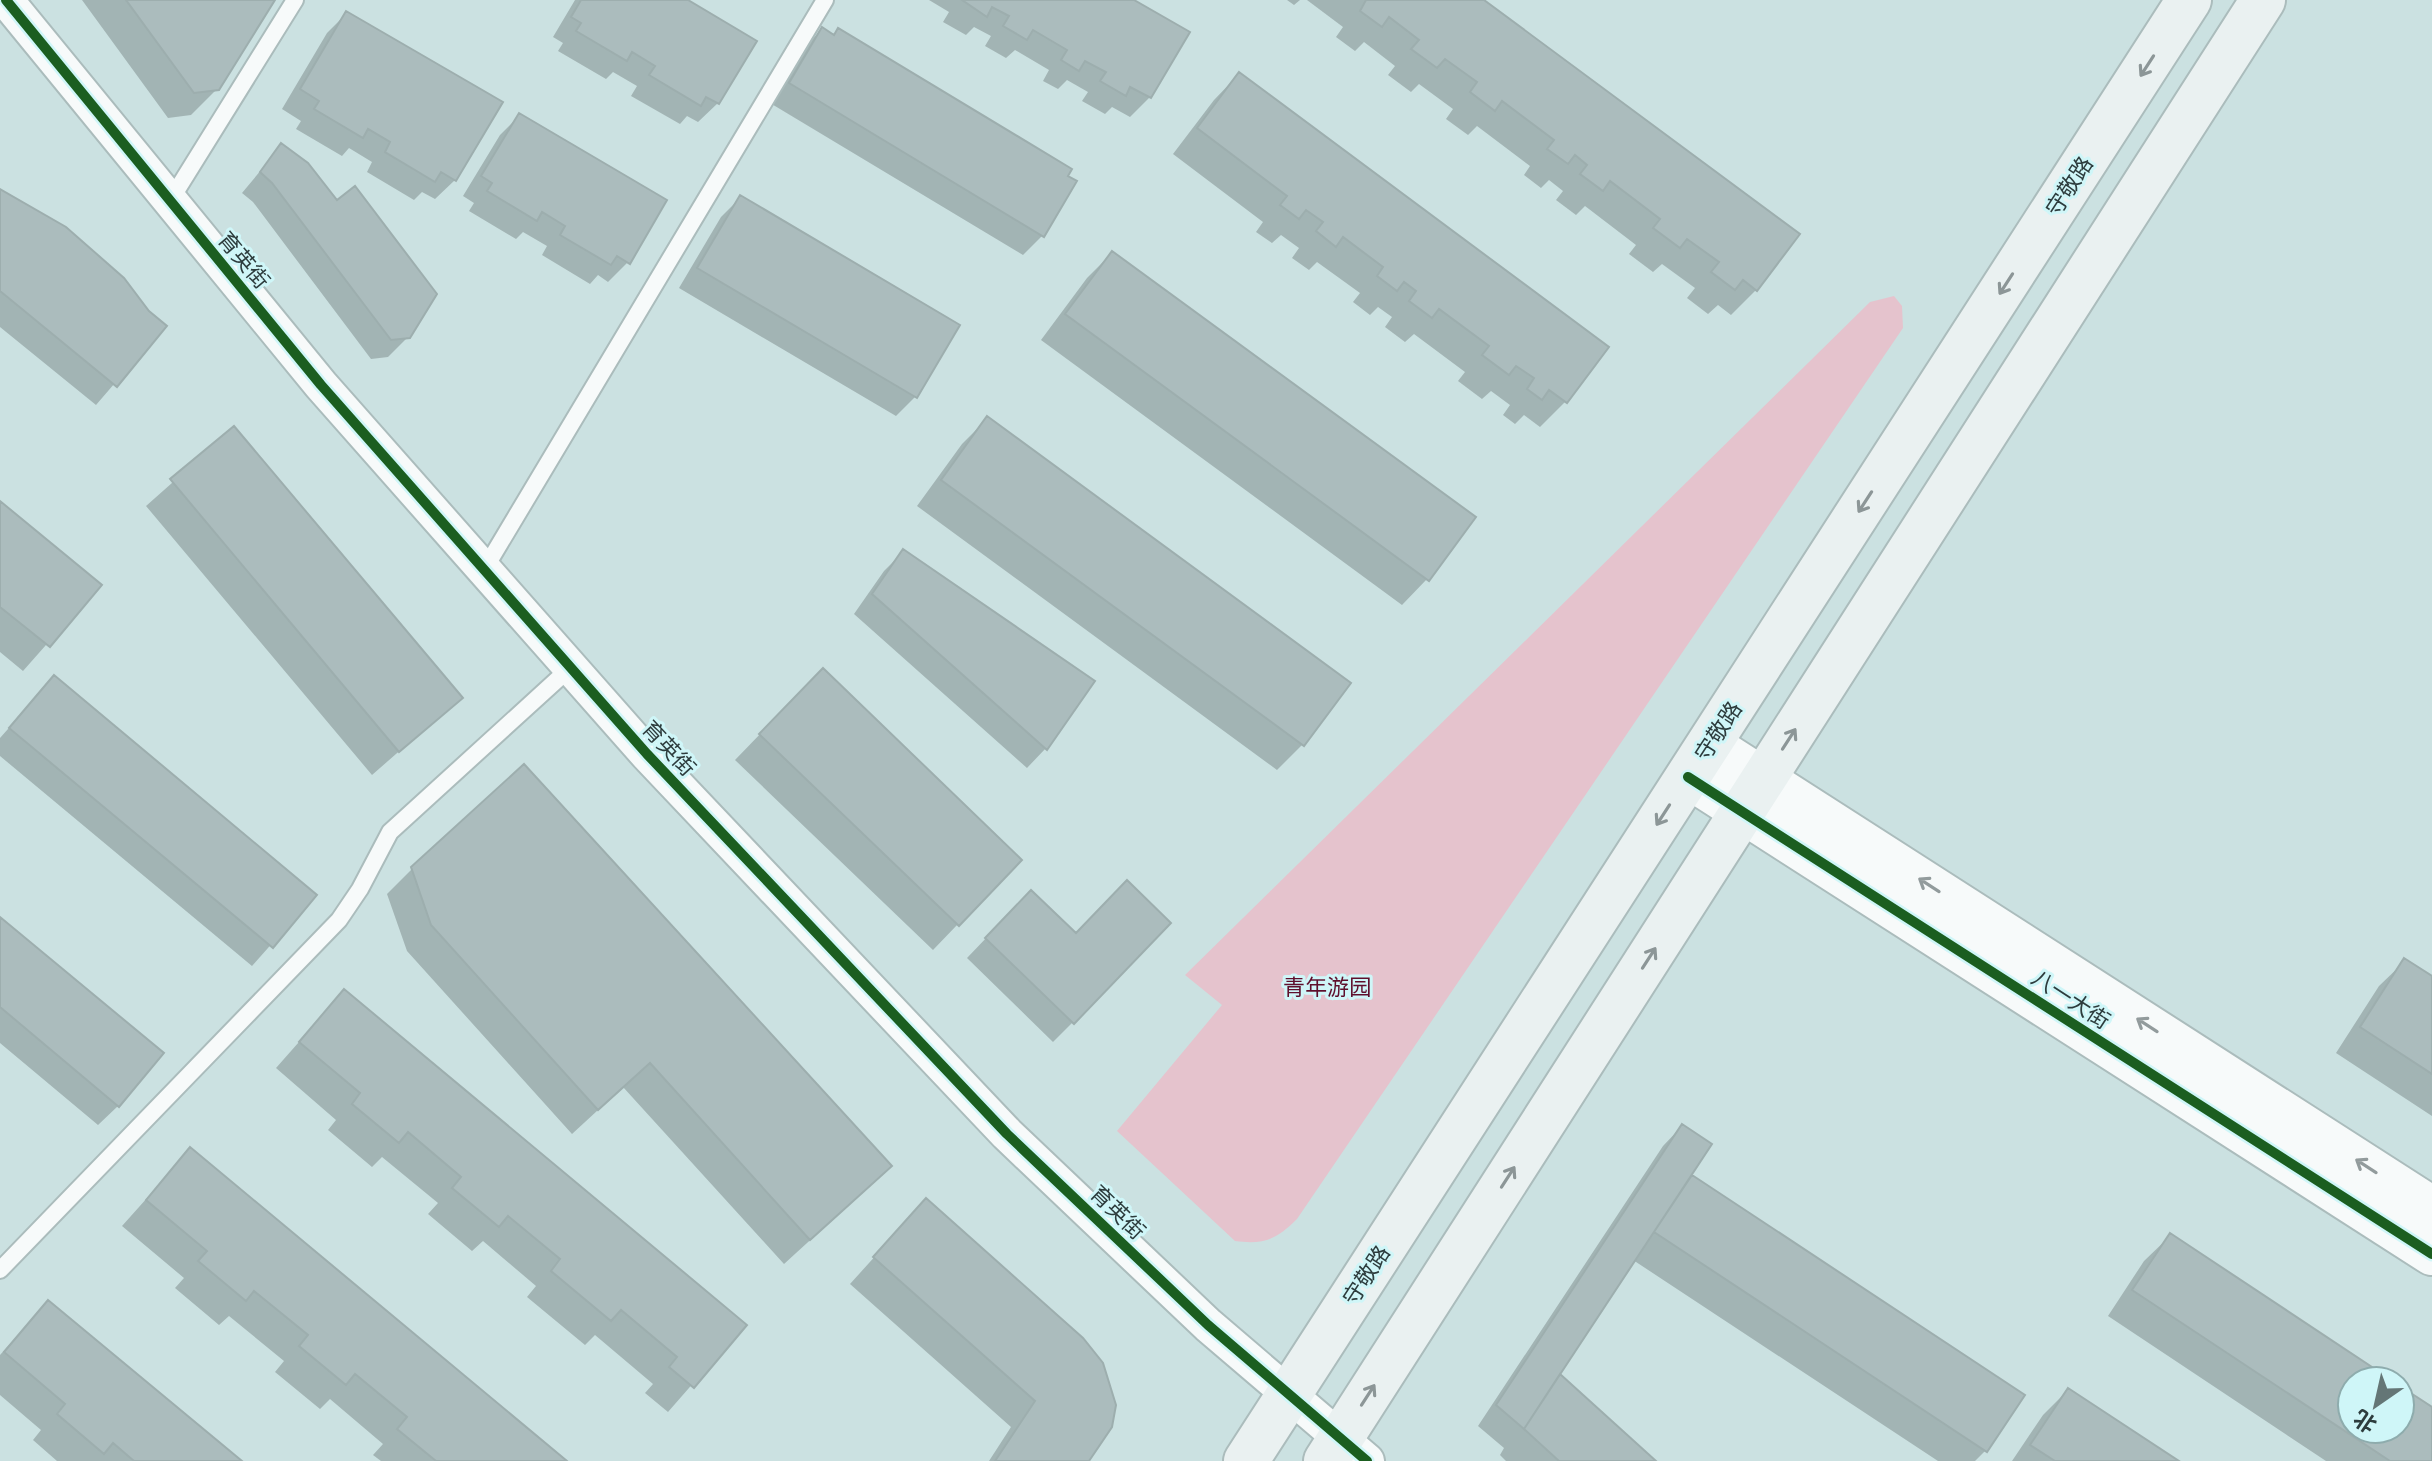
<svg xmlns="http://www.w3.org/2000/svg" width="2432" height="1461" font-family="'Asap Condensed','Noto Sans SC',sans-serif">
<style>
.green{fill:#e5c3cd}
.shadow{fill:#0003}
.building{fill:#abbcbd;stroke:#9daeae;stroke-width:2}
.lines{fill:none;stroke-linecap:round;stroke-linejoin:round}
.service-casing{stroke:#abbcbc;stroke-width:20}
.minor-casing{stroke:#abbcbc;stroke-width:38}
.tertiary-casing{stroke:#abbcbc;stroke-width:46}
.secondary-casing{stroke:#abbcbc;stroke-width:48}
.service{stroke:#f7fafa;stroke-width:16}
.minor{stroke:#f7fafa;stroke-width:34}
.tertiary{stroke:#f7fafa;stroke-width:42}
.secondary{stroke:#eaf1f1;stroke-width:44}
.cycleway-casing{stroke:#cff6f8;stroke-width:15}
.cycleway{stroke:#1b5e20;stroke-width:10}
.oneway{stroke:#8c9697}
.oneway2{stroke:#929b9c}
.labels{text-anchor:middle;stroke-width:6;stroke-linejoin:round;paint-order:stroke}
.street-label{font-size:22px;fill:#2d3c3d;stroke:#cff6f8}
.park-label{font-size:22px;fill:#5f0f2c;stroke:#cff6f8}
</style>
<rect width="100%" height="100%" fill="#cbe1e1"/>
<!-- green -->
<path class="green" d="M1894 296 1902 306 1903 328 1297 1219C1277 1239 1264 1245 1235 1241L1117 1131 1222 1005 1185 975 1870 302Z"/>
<!-- shadow -->
<path class="shadow" d="M82 0H272L217 89 191 115 168 118Z
M575 0H684L718 103 698 122 687 116 680 124 631 96 637 86 613 72 606 79 558 51 563 43 553 37Z
M929 0H1130L1150 97 1130 117 1112 107 1105 114 1082 101 1088 92 1067 80 1058 89 1043 81 1049 70 1015 50 1006 58 985 46 991 36 974 27 966 35 943 22 949 12Z
M1287 0H1300L1294 5Z
M1307 0H1481L1756 290 1731 315 1718 305 1708 314 1687 298 1695 288 1662 264 1653 272 1629 254 1636 245 1585 206 1576 215 1556 200 1563 191 1549 180 1541 188 1524 175 1530 166 1477 126 1468 135 1446 119 1453 109 1419 84 1411 92 1388 75 1395 66 1364 42 1355 51 1336 37 1343 27Z
M347 13 455 180 435 199 422 192 414 200 367 172 372 162 349 148 342 156 296 129 301 121 282 109 327 33Z
M822 29 832 36 838 31 1042 236 1023 255 770 103 803 49Z
M1239 74 1606 347 1565 402 1540 427 1524 415 1515 424 1503 415 1510 405 1491 391 1482 399 1458 381 1465 372 1414 334 1405 342 1385 327 1392 317 1378 307 1370 315 1353 302 1360 293 1317 262 1309 270 1292 258 1299 248 1281 235 1272 243 1256 232 1263 222 1173 154 1214 100Z
M519 116 628 262 608 282 598 275 590 284 542 255 547 246 523 232 516 239 469 211 474 203 463 196 500 135Z
M281 146 408 337 388 357 371 359 253 202 242 193Z
M0 191 164 326 96 405 0 327Z
M740 198 915 397 896 416 679 288 721 217Z
M1112 253 1427 579 1402 605 1041 340 1087 278Z
M987 419 1348 683 1302 745 1277 770 917 506 962 444Z
M234 428 460 698 372 775 146 506Z
M0 504 99 585 23 671 0 652Z
M904 551 1046 748 1027 768 854 614 884 571Z
M54 677 315 895 252 966 0 756V738Z
M797 696 958 924 933 950 735 760Z
M412 869 864 1191 784 1264 623 1087 572 1134 407 951 387 894Z
M1011 912 1076 936 1073 1022 1053 1042 967 958Z
M0 920 118 1106 98 1125 0 1043Z
M2405 961 2432 978V1116L2336 1053 2379 986Z
M344 991 744 1325 668 1412 645 1393 653 1384 595 1335 585 1345 527 1297 536 1286 483 1241 472 1251 428 1214 438 1203 382 1157 372 1167 328 1130 336 1120 276 1068Z
M1682 1126 1685 1184 1692 1177 1986 1450 1975 1461H1938L1633 1260 1553 1381 1654 1461H1506L1500 1455 1504 1448 1478 1426 1663 1146Z
M190 1150 564 1461H381L373 1455 383 1444 330 1399 320 1409 275 1372 284 1361 229 1316 219 1325 175 1288 184 1278 122 1226Z
M926 1200 1101 1364 1113 1405 1086 1461H989L1011 1427 850 1284Z
M2170 1236 2389 1381H2352V1429H2400V1388L2432 1409V1461H2326L2108 1316 2144 1261Z
M48 1302 239 1461H57L33 1440 41 1430 0 1395V1355Z
M2068 1390 2175 1461H2012L2043 1415Z"/>
<!-- building -->
<path class="building" d="M126 0H275L219 90 194 93Z
M581 0H688L757 41 719 104 706 97 701 106 649 75 655 66 632 52 627 61 576 31 581 23 571 17Z
M962 0H1134L1190 32 1151 98 1130 87 1126 96 1100 81 1106 72 1085 61 1079 71 1061 60 1067 50 1033 30 1027 40 1003 26 1009 16 992 7 987 17Z
M1484 0 1800 234 1757 291 1743 280 1735 290 1711 272 1719 262 1687 239 1680 248 1653 228 1660 219 1610 181 1603 191 1580 174 1587 165 1575 155 1568 164 1547 149 1554 140 1502 101 1495 111 1470 92 1477 82 1445 59 1437 68 1411 49 1419 40 1389 17 1382 27 1360 11 1366 0Z
M346 11 503 102 456 181 441 172 435 182 385 152 390 142 368 129 363 138 314 109 319 101 300 89Z
M822 27 834 35 838 28 1072 169 1068 176 1077 181 1044 237 789 83Z
M1239 72 1609 347 1567 403 1549 390 1542 400 1527 389 1534 378 1516 366 1509 375 1482 355 1489 346 1439 309 1432 318 1409 301 1416 291 1404 282 1397 291 1377 276 1383 267 1343 237 1336 247 1316 231 1323 222 1306 210 1299 219 1280 205 1287 196 1197 128Z
M519 113 667 200 630 264 617 256 611 265 560 235 565 226 542 212 537 221 487 191 492 183 481 176Z
M281 143 308 163 337 200 355 186 437 294 410 338 391 340 272 183 260 172Z
M0 189 66 227 124 278 149 311 167 326 117 387 0 291Z
M740 195 960 325 917 398 697 268Z
M1112 251 1476 517 1429 581 1065 314Z
M987 416 1351 683 1304 746 941 480Z
M234 426 463 698 399 752 170 479Z
M0 501 102 585 50 647 0 607Z
M903 549 1095 681 1047 750 872 594Z
M823 668 1022 860 959 926 759 734Z
M54 675 317 895 273 948 9 728Z
M524 764 892 1166 810 1240 650 1063 598 1110 431 925 411 867Z
M1127 880 1171 923 1074 1024 985 938 1031 890 1076 933Z
M0 917 164 1053 119 1107 0 1007Z
M2404 958 2432 976V1074L2360 1027Z
M344 989 747 1325 694 1388 669 1367 677 1357 621 1310 611 1321 551 1271 560 1259 508 1216 499 1227 452 1188 461 1177 408 1132 399 1143 352 1104 360 1093 299 1042Z
M1682 1124 1712 1144 1524 1429 1496 1405Z
M190 1147 567 1461H436L397 1429 407 1417 355 1374 346 1385 299 1346 308 1335 254 1291 246 1301 198 1261 207 1251 146 1200Z
M1692 1175 2025 1395 1987 1452 1654 1232Z
M926 1198 1083 1338 1103 1363 1116 1405 1112 1427 1089 1461H995L1035 1401 873 1257Z
M2170 1233 2393 1381H2352V1429H2400V1386L2432 1407V1461H2390L2132 1290Z
M48 1300 242 1461H134L113 1443 104 1454 57 1414 65 1404 4 1352Z
M1560 1374 1656 1461H1559L1524 1429Z
M2068 1388 2179 1461H2055L2030 1445Z"/>
<g class="lines">
<defs>
<path id="service" d="M170 201 295 0
M484 570 825 0
M0 1270 339 920 360 889 390 832 570 668"/>
<path id="minor" d="M6 0 321 385 647 754 1007 1134 1208 1325 1367 1461"/>
<path id="tertiary" d="M1709 744 2432 1208
M1688 777 2432 1254"/>
<path id="secondary" d="M1246 1461 2189 0
M1326 1461 2263 0"/>
</defs>
<!-- service casing -->
<use href="#service" class="service-casing"/>
<!-- minor casing -->
<use href="#minor" class="minor-casing"/>
<!-- tertiary casing -->
<use href="#tertiary" class="tertiary-casing"/>
<!-- secondary casing -->
<use href="#secondary" class="secondary-casing"/>
<!-- service -->
<use href="#service" class="service"/>
<!-- minor -->
<use href="#minor" class="minor"/>
<!-- tertiary -->
<use href="#tertiary" class="tertiary"/>
<!-- secondary -->
<use href="#secondary" class="secondary"/>
<defs>
<path id="cycleway" d="M6 0 321 385 647 754 1007 1134 1208 1325 1367 1461
M1688 777 2432 1254"/>
</defs>
<!-- cycleway casing -->
<use href="#cycleway" class="cycleway-casing"/>
<!-- cycleway -->
<use href="#cycleway" class="cycleway"/>
</g>
<!-- one-way arrows -->
<defs><path id="oneway-shaft" d="M-6 0H5M1.5-3L5.5 0L1.5 3" fill="none" stroke-width="1.6" stroke-linecap="round" stroke-linejoin="round" transform="scale(2)"/></defs>
<g class="oneway">
<use href="#oneway-shaft" transform="translate(2147 66) rotate(123)"/>
<use href="#oneway-shaft" transform="translate(2006 284) rotate(123)"/>
<use href="#oneway-shaft" transform="translate(1865 502) rotate(123)"/>
<use href="#oneway-shaft" transform="translate(1789 739) rotate(-57)"/>
<use href="#oneway-shaft" transform="translate(1663 815) rotate(123)"/>
<use href="#oneway-shaft" transform="translate(1649 958) rotate(-57)"/>
<use href="#oneway-shaft" transform="translate(1508 1177) rotate(-57)"/>
<use href="#oneway-shaft" transform="translate(1368 1395) rotate(-57)"/>
</g>
<g class="oneway2">
<use href="#oneway-shaft" transform="translate(1929 885) rotate(-147)"/>
<use href="#oneway-shaft" transform="translate(2147 1025) rotate(-147)"/>
<use href="#oneway-shaft" transform="translate(2366 1166) rotate(-147)"/>
</g>
<g class="labels">
<!-- street labels -->
<g class="street-label">
<text transform="translate(2069 186) rotate(-57)" y="8">守敬路</text>
<text transform="translate(244 260) rotate(50)" y="8">育英街</text>
<text transform="translate(1718 731) rotate(-57)" y="8">守敬路</text>
<text transform="translate(669 748) rotate(47)" y="8">育英街</text>
<text transform="translate(2071 999) rotate(33)" y="8">八一大街</text>
<text transform="translate(1118 1212) rotate(44)" y="8">育英街</text>
<text transform="translate(1366 1275) rotate(-57)" y="8">守敬路</text>
</g>
<!-- park labels -->
<g class="park-label">
<text x="1327" y="995">青年游园</text>
</g>
</g>
<!-- north arrow -->
<g transform="translate(2376 1405) rotate(214)"><circle r="38" fill="#cff6f8" stroke="#8eacad" stroke-width="2"/>
<path d="M0-6L14 30L0 20L-14 30Z" fill="#647676"/>
<text y="-12" font-size="22" font-weight="bold" text-anchor="middle" fill="#2d3c3d">北</text>
</g>
</svg>
